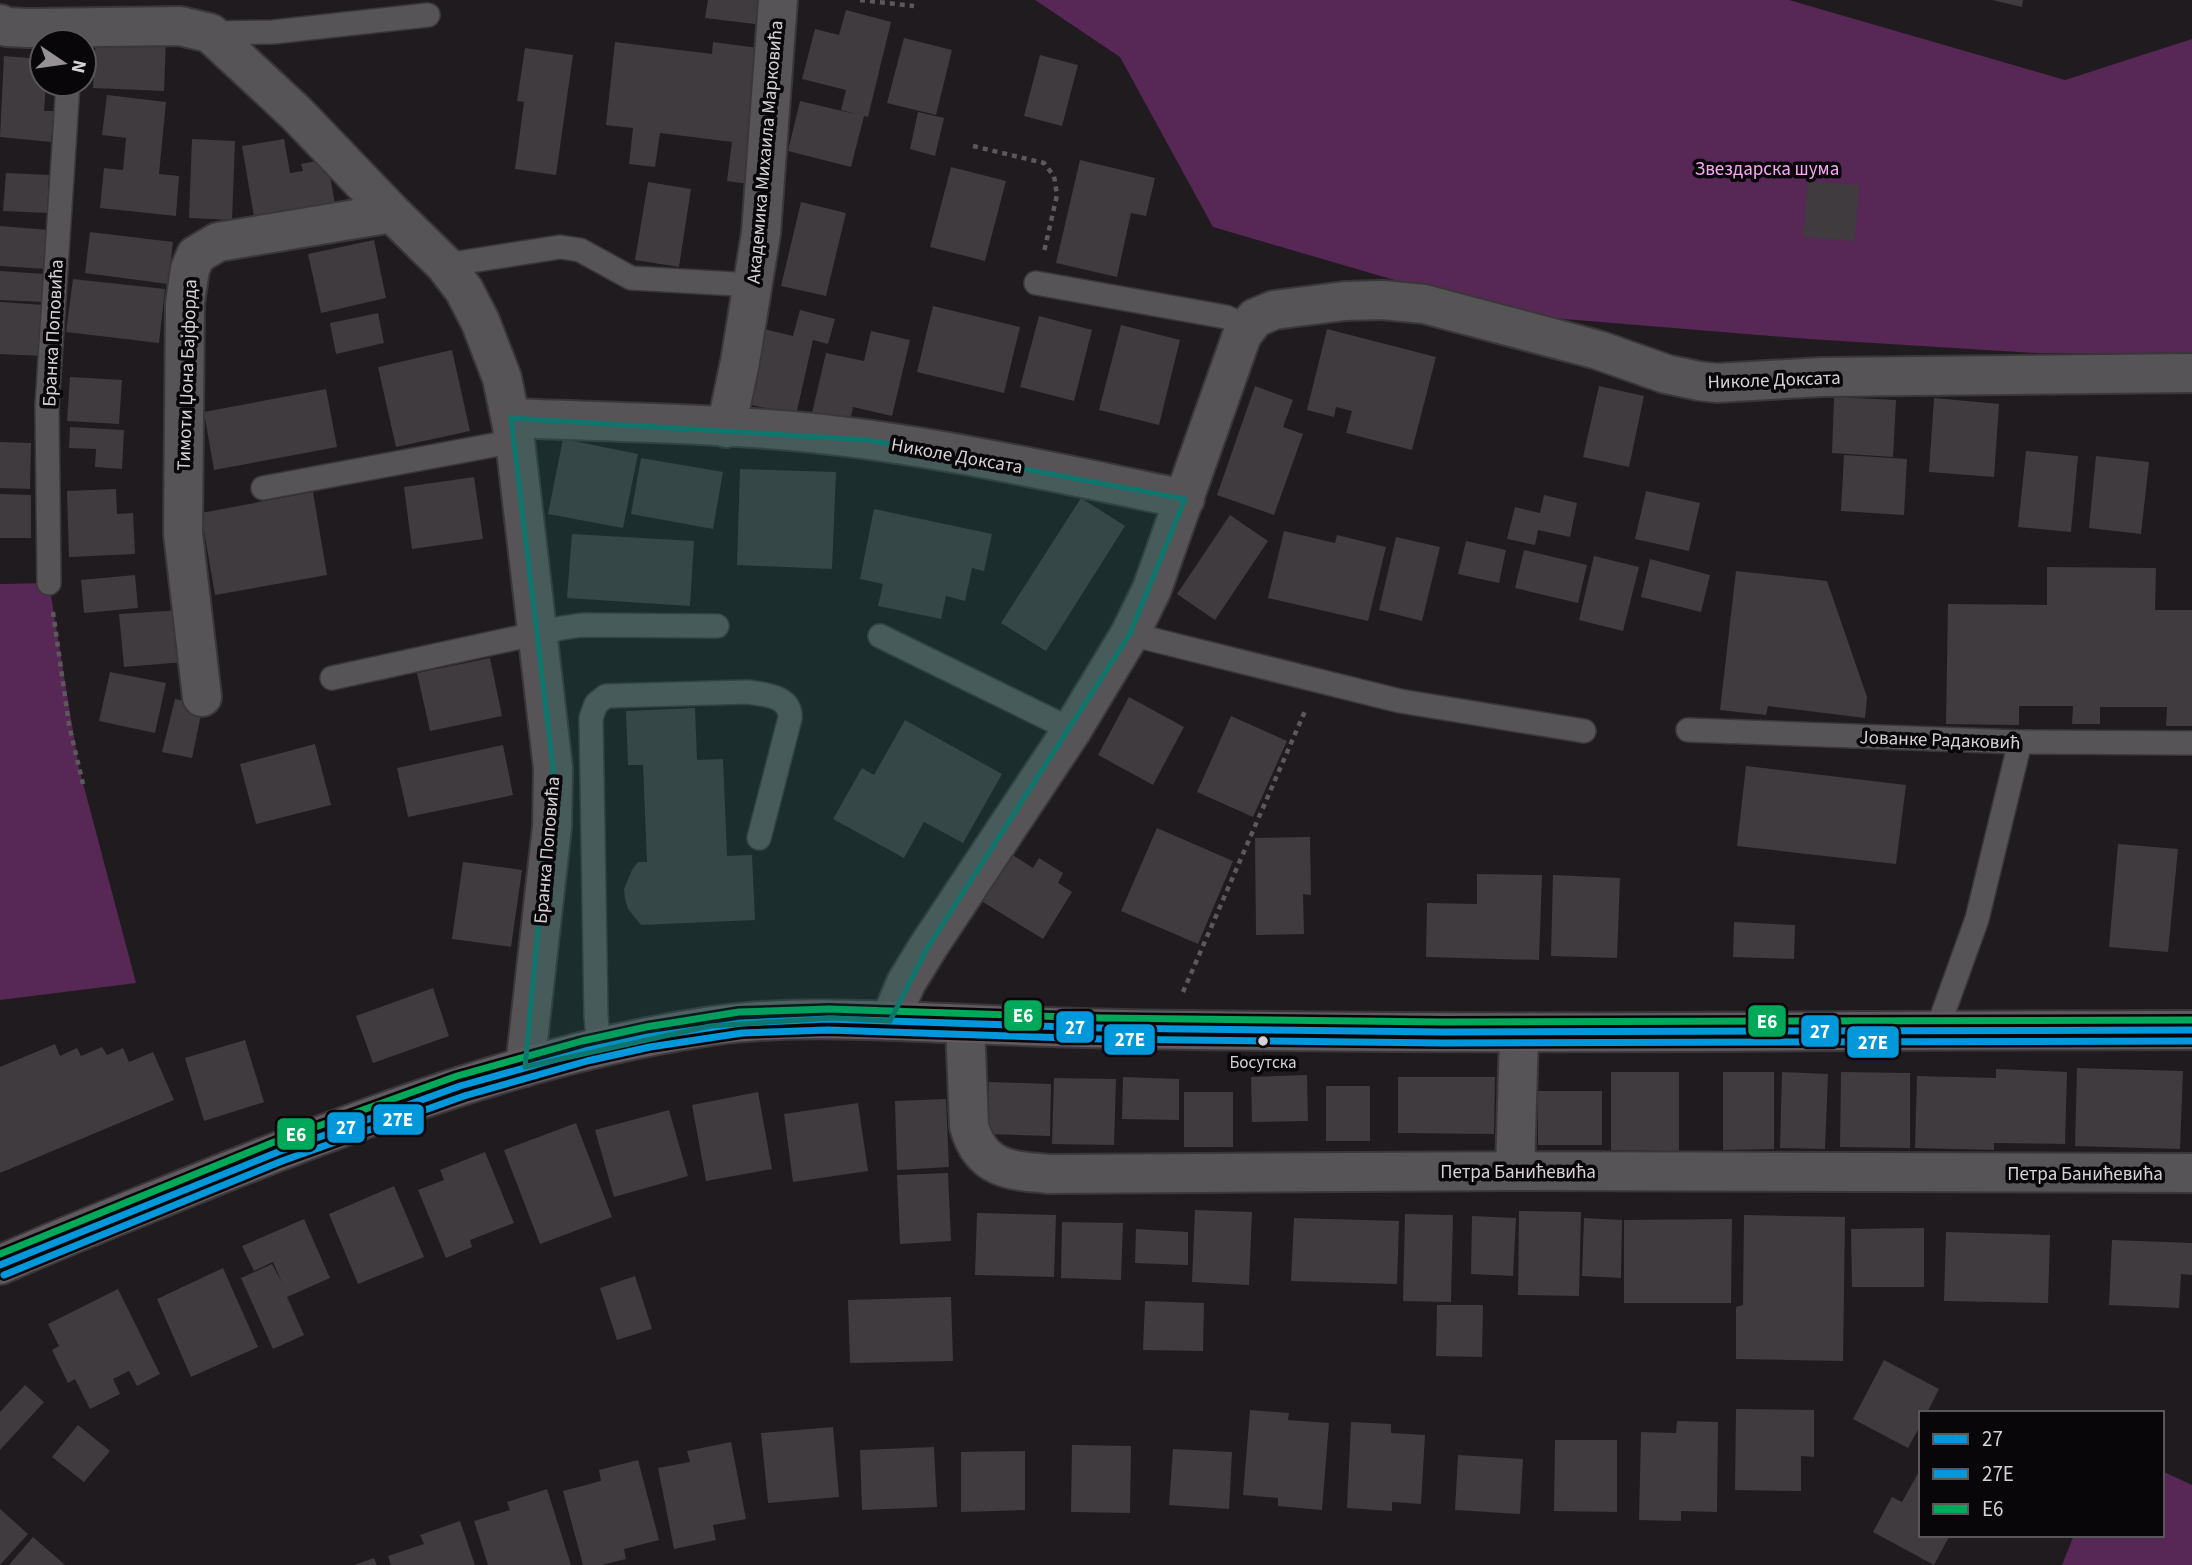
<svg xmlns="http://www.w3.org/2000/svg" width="2192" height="1565" font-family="'Source Sans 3',sans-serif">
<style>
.forest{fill:#572755}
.building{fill:#3f3b3e}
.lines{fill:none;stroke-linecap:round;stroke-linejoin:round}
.lane-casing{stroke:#3a3739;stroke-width:26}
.street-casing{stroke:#3a3739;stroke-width:42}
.secondary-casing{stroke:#3a3739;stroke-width:42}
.path{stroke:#5c595b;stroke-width:4.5;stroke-dasharray:5 5;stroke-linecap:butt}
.lane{stroke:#565456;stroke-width:23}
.street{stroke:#565456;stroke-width:38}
.secondary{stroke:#615960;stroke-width:38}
.bus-1-casing{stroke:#080608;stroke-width:12}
.bus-2-casing{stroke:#080608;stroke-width:12}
.bus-3-casing{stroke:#080608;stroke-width:12}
.bus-1{stroke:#0098da;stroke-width:7}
.bus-2{stroke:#0098da;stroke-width:7}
.bus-3{stroke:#00a859;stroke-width:7}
.marked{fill:#0f766e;fill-opacity:0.2;stroke:#0f766e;stroke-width:5;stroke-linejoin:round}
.bus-dot{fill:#d6d1d5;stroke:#080608;stroke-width:2.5}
.labels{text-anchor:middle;stroke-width:7;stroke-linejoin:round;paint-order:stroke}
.bus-label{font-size:17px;fill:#d6d1d5;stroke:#080608}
.street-label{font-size:19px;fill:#d6d1d5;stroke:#080608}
.park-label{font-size:19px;fill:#faa6f4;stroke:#080608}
.line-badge{stroke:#080608;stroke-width:2.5}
.badge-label{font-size:19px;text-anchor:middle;font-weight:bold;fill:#fff}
</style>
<rect width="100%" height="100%" fill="#201b1f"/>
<!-- forest -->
<path class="forest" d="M1035 0H1789L2065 80 2192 39V353H2035L1809 339 1514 315 1213 227 1120 57Z
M49 583 79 768 136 983 0 1000V584Z
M2162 1471 2192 1485V1565H2062L2074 1535H2162Z"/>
<!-- building -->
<path class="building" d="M708 0H766L763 25 705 18Z
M1992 0H2023L2022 7Z
M846 10 891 22 868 117 864 116 851 167 788 151 800 101 859 115 841 110 846 90 802 79 815 29 839 35Z
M96 37 166 39 164 91 93 88Z
M904 38 952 50 936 115 887 103Z
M615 42 712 54 713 42 766 49 749 184 727 181 732 142 660 133 655 167 629 164 633 128 606 125Z
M525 48 573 55 556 175 515 169 524 102 517 101Z
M1040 55 1078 65 1062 126 1024 116Z
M4 56 42 59V84H46L44 111H54L51 142 0 137Z
M107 95 166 102 159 174 179 176 176 216 100 208 104 168 123 170 126 138 102 135Z
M918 112 944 118 935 156 910 149Z
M192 139 235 141 232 220 189 218Z
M284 139 290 173 303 171 301 164 327 159 335 204 254 217 242 146Z
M1080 160 1155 178 1146 216 1131 213 1117 277 1056 263Z
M951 167 1006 181 985 261 930 247Z
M6 173 49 175 47 213 3 211Z
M1808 181 1859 185 1855 241 1803 237Z
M648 182 691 189 679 267 635 260Z
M801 202 846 213 826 296 781 286Z
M0 226 49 230 46 269 0 266Z
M90 232 173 242 168 284 85 273Z
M374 240 386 298 321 313 308 254Z
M0 271 45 274 44 302 0 300Z
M73 279 165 289 159 343 66 332Z
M0 302 45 305 41 356 0 354Z
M933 306 1020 327 1004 393 917 372Z
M800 310 835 319 828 344 813 340 796 415 747 404 764 329 793 336Z
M378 313 384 343 336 354 330 323Z
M1039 316 1092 330 1074 401 1020 387Z
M1121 325 1180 340 1159 425 1099 410Z
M1327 329 1436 357 1412 450 1346 433 1352 411 1336 407 1334 417 1307 410Z
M871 331 910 340 892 416 853 407 850 422 812 413 826 353 864 361Z
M452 350 470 431 396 447 378 367Z
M70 377 122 380 119 424 67 421Z
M1255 386 1293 400 1283 427 1303 434 1274 515 1217 495Z
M1599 386 1644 396 1629 467 1583 457Z
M326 389 337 447 214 470 204 412Z
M1834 397 1896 400 1893 457 1832 453Z
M1934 398 1999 404 1994 477 1929 472Z
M70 427 124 430 122 469 95 467 96 449 69 448Z
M563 439 638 454 623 528 548 514Z
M0 442 31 443 30 489 0 488Z
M2026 451 2078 456 2071 532 2018 527Z
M1844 455 1907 459 1904 515 1841 511Z
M2096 456 2149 462 2141 534 2089 528Z
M641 458 723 472 713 529 631 514Z
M740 469 836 472 832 569 737 565Z
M474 477 483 539 412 549 404 487Z
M116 489 117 514 133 513 135 554 69 557 67 491Z
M1646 491 1700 503 1689 551 1635 539Z
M313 492 327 575 215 595 201 513Z
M0 494 31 495V538H0Z
M1544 495 1577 503 1570 537 1538 530 1535 545 1507 539 1515 507 1540 513Z
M1081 498 1125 526 1046 651 1001 623Z
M874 509 992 534 984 571 972 568 965 601 946 596 941 619 878 606 883 584 860 579Z
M1230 515 1268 541 1215 620 1177 594Z
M1284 531 1335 543 1337 535 1386 547 1368 621 1268 598Z
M572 534 694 541 690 606 567 598Z
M1396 537 1440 547 1422 621 1379 610Z
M1466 541 1506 550 1499 583 1458 574Z
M1524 550 1587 565 1578 603 1515 588Z
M1594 556 1639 567 1623 631 1579 620Z
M1650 559 1710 575 1701 612 1641 597Z
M2047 567 2156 568 2155 610H2192V726H2166L2167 707H2100V724H2072L2073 706H2019V725L1946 724 1948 604 2047 605Z
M1736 571 1827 581 1867 697 1865 718 1768 706 1766 715 1720 710Z
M135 575 138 608 84 613 81 580Z
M181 610 184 662 124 667 119 614Z
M490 658 502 716 430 731 417 673Z
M110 672 166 683 155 733 99 721Z
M1129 697 1184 727 1153 785 1098 755Z
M175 699 203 705 192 758 162 752Z
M695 708 697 760 723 759 727 856 752 855 755 920 641 925 628 909 625 899 624 889 632 870 638 862H647L643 765H628L626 711Z
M1231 716 1287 741 1253 817 1197 792Z
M905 720 1002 774 963 843 924 822 904 858 833 819 862 768 874 775Z
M315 744 331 805 256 824 240 764Z
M503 745 513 795 408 817 397 768Z
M1746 766 1906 785 1896 864 1737 846Z
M1157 828 1233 861 1198 944 1121 911Z
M1310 837 1311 895 1303 894 1304 934 1256 935 1255 838Z
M2118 844 2178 849 2168 952 2109 947Z
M1008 852 1033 868 1039 858 1063 873 1058 883 1072 892 1043 939 978 899Z
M463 862 522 870 511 947 452 939Z
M1477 874 1542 875 1539 960 1426 957 1427 903 1477 904Z
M1553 875 1620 878 1617 958 1551 956Z
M1734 922 1795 925 1794 959 1733 957Z
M433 988 449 1036 373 1063 356 1016Z
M245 1040 264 1102 204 1121 185 1058Z
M55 1044 60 1056 77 1048 81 1056 102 1047 107 1055 123 1048 129 1062 153 1052 174 1100 0 1173V1067Z
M2077 1068 2183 1071 2180 1149 2075 1146Z
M1996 1069 2067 1072 2065 1144 1994 1143V1150L1915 1148 1917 1076 1996 1078Z
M1611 1072H1679V1151L1611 1150Z
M1723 1072H1774V1149L1723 1150Z
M1782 1072 1828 1074 1825 1149 1780 1148Z
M1841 1072 1910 1073V1148L1840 1147Z
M1307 1075 1308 1121 1252 1122 1251 1077Z
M1123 1077 1179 1079V1120L1122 1119Z
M1398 1077H1495L1494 1134 1398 1133Z
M1054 1078 1116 1079 1114 1145 1052 1144Z
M989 1082 1051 1084 1050 1136 987 1134Z
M1326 1086H1370V1141H1326Z
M1538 1091H1602V1145H1538Z
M758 1092 772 1169 706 1181 692 1105Z
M1184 1092H1233V1147H1184Z
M946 1099 949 1167 897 1170 895 1101Z
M858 1103 868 1171 793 1182 784 1114Z
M669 1110 688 1176 614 1197 595 1130Z
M576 1123 612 1217 540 1244 504 1150Z
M485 1152 514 1223 470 1240 472 1247 446 1258 418 1190 444 1180 440 1170Z
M948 1173 951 1241 900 1244 897 1175Z
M394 1186 424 1257 358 1284 329 1214Z
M1195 1210 1252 1212 1249 1285 1192 1282Z
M1519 1211 1581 1212 1579 1296 1518 1295Z
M977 1213 1056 1215 1054 1277 975 1275Z
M1405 1214 1453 1215 1451 1302 1403 1301Z
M1744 1215 1845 1217 1843 1361 1736 1359V1307L1743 1305Z
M1472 1216 1516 1218 1513 1276 1471 1274Z
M1294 1218 1399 1221 1397 1284 1291 1281Z
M1584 1218 1622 1220 1621 1278 1582 1276Z
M304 1219 330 1278 287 1297 304 1335 273 1349 241 1278 272 1264 282 1283 273 1262 254 1271 242 1246Z
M1732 1219 1731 1303H1624V1220Z
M1062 1222 1123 1223 1121 1280 1061 1278Z
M1924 1228V1287H1852L1851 1229Z
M1136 1229 1188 1232V1265L1135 1263Z
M1946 1232 2050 1235 2048 1303 1944 1301Z
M2112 1240 2192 1243V1275L2181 1274 2179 1308 2109 1305Z
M223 1268 258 1347 191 1377 157 1299Z
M635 1276 652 1329 617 1340 600 1288Z
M118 1289 160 1374 137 1386 129 1371 113 1379 120 1394 90 1409 75 1379 68 1383 52 1350 59 1346 48 1324Z
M951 1297 953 1361 850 1363 848 1300Z
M1145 1301 1204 1303 1203 1351 1143 1350Z
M1437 1305H1483L1482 1357 1436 1356Z
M1884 1360 1939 1389 1927 1413H1921V1424L1908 1448 1853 1419Z
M25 1385 44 1402 0 1450V1412Z
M1736 1409 1814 1410V1457L1801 1456V1491L1735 1490Z
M1250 1410 1289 1413 1288 1420 1329 1423 1322 1510 1278 1506V1498L1243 1495Z
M1677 1421 1718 1422 1717 1512 1681 1511V1521L1639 1520 1641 1432 1676 1433Z
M1351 1422 1391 1424V1433L1425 1435 1421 1504 1392 1502V1511L1347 1508Z
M78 1425 110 1451 84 1482 52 1457Z
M833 1427 839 1497 768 1503 761 1433Z
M1555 1440H1617V1512L1554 1511Z
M731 1442 746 1519 713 1525 716 1540 674 1549 658 1468 690 1462 687 1451Z
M1072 1445 1131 1446 1130 1513 1071 1512Z
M934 1447 937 1507 862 1510 860 1450Z
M1173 1449 1232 1452 1229 1509 1169 1505Z
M1025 1451V1510L961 1512V1452Z
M1458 1455 1523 1459 1520 1514 1455 1510Z
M638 1460 659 1540 624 1549 626 1559 602 1565H583L563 1491 601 1481 599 1470Z
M1921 1468V1535H1950L1934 1565 1873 1532 1892 1497 1902 1502Z
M547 1489 571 1565H488L474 1521 510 1510 507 1502Z
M0 1509 28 1534 0 1565Z
M460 1521 475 1565H391L388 1556 424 1544 420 1535Z
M33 1537 65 1565H9Z
M374 1558 377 1565H354Z"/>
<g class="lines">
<defs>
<path id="lane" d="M210 33 273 32 428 15
M445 265 560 247 580 250 631 278 753 285
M1036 283 1226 317 1247 326
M263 488 515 441
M49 583 47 406 68 84
M1130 634 1400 701 1584 731
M880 636 1072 730
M332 678 562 628 582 625 717 626
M1688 730 2020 742 2192 743
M1937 1030 1977 919 2020 742
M599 1049 596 1016 591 718 596 704 606 696 747 692C764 694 791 696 790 718L759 838"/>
<path id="street" d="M0 24 7 27 28 28 180 26 210 33 296 113 392 213 445 265 464 290 480 321 502 378 515 441 553 768 552 827 525 1067
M511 418C611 422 713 423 813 433 939 446 1061 474 1185 499
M726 428 740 362 761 233 778 0
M202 697 183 533 185 303 190 269 196 255 218 242 392 213
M890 1021 906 983 928 947 1072 730 1130 634 1152 589 1242 335 1255 318 1274 310 1345 301 1382 300 1424 304 1598 350 1666 374 1699 381 1717 383 1822 377 2192 373
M965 1024 969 1126C981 1170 1011 1171 1050 1174L1515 1171 2192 1173
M1515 1171 1519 1033"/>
<path id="secondary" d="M0 1265C71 1233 145 1205 218 1175 377 1112 541 1051 711 1026 790 1015 867 1020 946 1023 1028 1027 1111 1029 1193 1030 1526 1035 1859 1030 2192 1030"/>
</defs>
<!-- lane casing -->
<use href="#lane" class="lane-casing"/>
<!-- street casing -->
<use href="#street" class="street-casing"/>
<!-- secondary casing -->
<use href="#secondary" class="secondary-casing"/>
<!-- path -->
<path class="path" d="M860 0 914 6
M973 146 1044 163 1054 176 1057 195 1044 252
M53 612 69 725 83 784
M1183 992 1305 711"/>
<!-- lane -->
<use href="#lane" class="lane"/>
<!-- street -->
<use href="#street" class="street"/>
<!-- secondary -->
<use href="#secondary" class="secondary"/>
<defs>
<path id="bus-1" d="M0 1265 278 1152 460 1086 585 1051 648 1037 741 1023 828 1019 1100 1028 1443 1032 2192 1030"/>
<path id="bus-2" d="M4 1275 282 1161 464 1096 587 1061 650 1047 742 1033 828 1030 1100 1039 1443 1043 2192 1041"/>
<path id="bus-3" d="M0 1254 274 1142 457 1076 582 1041 646 1027 739 1012 829 1009 1101 1018 1443 1022 2192 1020"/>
</defs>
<!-- bus-1 casing -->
<use href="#bus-1" class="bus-1-casing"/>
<!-- bus-2 casing -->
<use href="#bus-2" class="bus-2-casing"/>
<!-- bus-3 casing -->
<use href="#bus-3" class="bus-3-casing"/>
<!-- bus-1 -->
<use href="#bus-1" class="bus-1"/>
<!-- bus-2 -->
<use href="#bus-2" class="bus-2"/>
<!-- bus-3 -->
<use href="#bus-3" class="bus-3"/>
</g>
<!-- marked area -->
<path class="marked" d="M511 418 869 440 1185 499 1130 634 928 947 890 1021 833 1018 710 1026 525 1067 553 768Z"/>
<!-- markers -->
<circle class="bus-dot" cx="1263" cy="1041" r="6"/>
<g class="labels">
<!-- bus labels -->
<g class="bus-label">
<text x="1263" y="1068">Босутска</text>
</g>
<!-- street labels -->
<g class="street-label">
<text transform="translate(764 152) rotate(-85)" y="7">Академика Михаила Марковића</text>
<text transform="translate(52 333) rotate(-87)" y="7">Бранка Поповића</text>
<text transform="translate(186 375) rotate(-88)" y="7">Тимоти Џона Бајфорда</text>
<text transform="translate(1774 379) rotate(-2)" y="7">Николе Доксата</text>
<text transform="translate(957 455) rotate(10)" y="7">Николе Доксата</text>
<text transform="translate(1940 739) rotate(2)" y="7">Јованке Радаковић</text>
<text transform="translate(546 850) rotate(-85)" y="7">Бранка Поповића</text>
<text x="1518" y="1178">Петра Банићевића</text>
<text x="2085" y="1180">Петра Банићевића</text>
</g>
<!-- park labels -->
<g class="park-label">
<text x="1767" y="175">Звездарска шума</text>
</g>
</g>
<g class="line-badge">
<rect x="1003" y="999" width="40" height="33" rx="7" fill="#00a859"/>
<rect x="1747" y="1004" width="40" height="34" rx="7" fill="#00a859"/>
<rect x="1055" y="1010" width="40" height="34" rx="7" fill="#0098da"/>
<rect x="1800" y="1014" width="40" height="34" rx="7" fill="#0098da"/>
<rect x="1103" y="1023" width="53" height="33" rx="7" fill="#0098da"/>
<rect x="1846" y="1025" width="54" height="34" rx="7" fill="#0098da"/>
<rect x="372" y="1103" width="53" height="33" rx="7" fill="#0098da"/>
<rect x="326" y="1111" width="40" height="33" rx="7" fill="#0098da"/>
<rect x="276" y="1117" width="40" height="34" rx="7" fill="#00a859"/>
</g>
<g class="badge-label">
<text x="1023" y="1022">E6</text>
<text x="1767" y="1028">E6</text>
<text x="1075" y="1034">27</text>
<text x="1820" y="1038">27</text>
<text x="1130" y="1046">27E</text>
<text x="1873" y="1049">27E</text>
<text x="398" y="1126">27E</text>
<text x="346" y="1134">27</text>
<text x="296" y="1141">E6</text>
</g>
<!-- legend -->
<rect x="1919" y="1411" width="245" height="126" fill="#080608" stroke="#5a575a" stroke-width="2"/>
<rect x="1933" y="1434" width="35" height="10" fill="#0098da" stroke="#5a575a" stroke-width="2"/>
<text x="1982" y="1446" font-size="21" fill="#d6d1d5">27</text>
<rect x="1933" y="1469" width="35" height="10" fill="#0098da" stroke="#5a575a" stroke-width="2"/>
<text x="1982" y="1481" font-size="21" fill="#d6d1d5">27E</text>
<rect x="1933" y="1504" width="35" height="10" fill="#00a859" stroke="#5a575a" stroke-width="2"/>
<text x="1982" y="1516" font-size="21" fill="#d6d1d5">E6</text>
<!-- north arrow -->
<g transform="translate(63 63) rotate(103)"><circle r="33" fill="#080608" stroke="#5a575a" stroke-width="2"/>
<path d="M0-5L12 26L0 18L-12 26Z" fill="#969195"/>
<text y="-10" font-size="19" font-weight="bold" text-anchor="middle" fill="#d6d1d5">N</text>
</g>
</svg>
